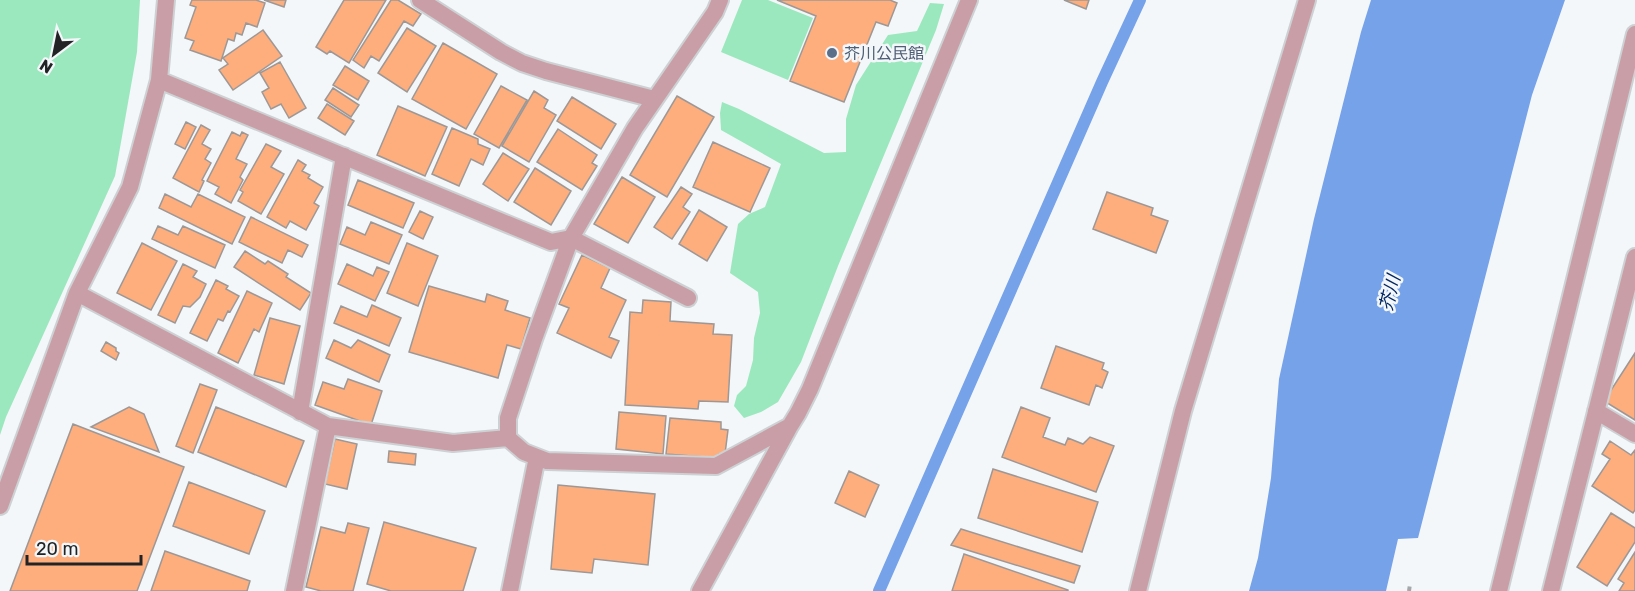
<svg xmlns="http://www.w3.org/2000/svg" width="1635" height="591" font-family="Rubik,'Noto Sans JP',sans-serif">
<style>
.green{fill:#9be8be}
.water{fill:#75a2e9}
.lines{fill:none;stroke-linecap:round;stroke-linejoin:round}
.stream{stroke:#75a2e9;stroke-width:12}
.building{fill:#fead7d;stroke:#9d9896;stroke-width:1.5}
.minor-casing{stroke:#cdd1d3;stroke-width:20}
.path{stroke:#a5a8aa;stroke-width:4;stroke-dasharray:4.5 3;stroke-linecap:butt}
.minor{stroke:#c99ea6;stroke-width:16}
.service-dot{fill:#5c6f8a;stroke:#f3f7fa;stroke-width:2}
.labels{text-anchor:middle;stroke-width:5;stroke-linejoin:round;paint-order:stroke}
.service-label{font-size:16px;fill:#4e5e75;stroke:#f3f7fa;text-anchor:start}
.water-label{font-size:18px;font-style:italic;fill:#002663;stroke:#f3f7fa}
</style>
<rect width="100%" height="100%" fill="#f3f7fa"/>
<!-- green -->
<path class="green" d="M0 0H140L137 52 115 176 6 417 0 435Z
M742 0H768L813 18 788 80 721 52Z
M930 3 944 4 936 30 838 266 801 362 778 402 761 412 744 418 734 406 737 395 746 386 753 360 754 338 760 313 758 292 730 273 738 224 749 214 765 207 781 164 721 130 720 113 722 102 739 109 824 153 846 152V119L856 85 888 35 917 31Z"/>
<!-- water -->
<path class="water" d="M1371 0H1565L1532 95 1418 538 1398 539 1386 591H1249L1258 558 1271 478 1279 379 1314 219 1361 32Z"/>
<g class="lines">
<!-- stream -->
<path class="stream" d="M879 591 1102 82 1140 0"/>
</g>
<!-- building -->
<path class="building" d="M192 0H256L265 3 257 27 246 23 242 35 236 33 234 41 228 39 221 61 190 50 194 41 185 38 196 7 190 5Z
M264 0H286L284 7Z
M344 0H386L349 63 330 51 327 54 316 47Z
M391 0H398L421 14 413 26 404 21 379 61 371 56 364 68 353 60Z
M777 0H890L897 3 888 26 876 22 844 102 790 81 816 16Z
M1064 0H1089L1086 9Z
M407 28 436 46 407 92 378 73Z
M263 30 282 56 233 90 219 70 228 64 223 58Z
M443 43 497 74 466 129 412 99Z
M280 62 306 108 289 118 281 104 271 109 262 92 269 88 260 73Z
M345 66 369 81 358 100 333 85Z
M501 86 527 100 499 148 474 134Z
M333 88 359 105 351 117 325 100Z
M534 91 548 100 544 108 556 115 529 162 502 146Z
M677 96 714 117 667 197 630 175Z
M572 97 616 124 601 149 557 121Z
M327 104 354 121 345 135 318 118Z
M398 106 447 127 425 176 377 155Z
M186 122 196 127 185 149 175 144Z
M201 125 210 130 202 144 211 149 205 159 211 163 202 180 204 181 199 192 173 178Z
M452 128 478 139V144L490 149 483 165 471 159 459 186 432 174Z
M558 129 597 155 592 163 597 166 582 190 537 162Z
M232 132 240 136 242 132 248 135 236 159 247 164 240 177 243 180 231 203 215 194 219 187 207 181Z
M713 142 770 168 750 212 693 187Z
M266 144 281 151 271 167 284 174 261 214 238 201 243 192 240 190Z
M503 153 529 169 508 201 483 184Z
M298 160 306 165 302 171 310 175 308 178 323 187 314 203 319 206 306 230 290 221 286 228 267 217Z
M535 168 571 191 551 225 514 202Z
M622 177 655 197 628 243 594 224Z
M358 180 414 203 403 228 348 205Z
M681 187 692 194 683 207 690 212 672 239 654 227Z
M1107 192 1153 208 1151 215 1168 221 1156 253 1093 229Z
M165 194 191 207 198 194 245 217 232 244 159 208Z
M699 210 727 227 707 261 679 244Z
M420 211 433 217 423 239 409 232Z
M251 217 308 245 302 257 288 250 282 263 239 242Z
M371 222 402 235 389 264 340 244 347 227 365 235Z
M158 226 178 235 183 226 225 245 215 268 152 239Z
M142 243 177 261 151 310 117 293Z
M407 243 438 256 418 306 387 293Z
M245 251 265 264 268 261 288 274 286 277 311 293 300 310 234 267Z
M582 255 610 268 601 288 626 300 609 337 619 341 611 358 557 333 569 308 559 304Z
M183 264 197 271 193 277 206 284 200 297 190 307 183 306 175 323 158 315Z
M347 264 373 276 377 267 389 272 375 301 338 284Z
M216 280 228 286 226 289 239 296 230 312 228 311 223 321 218 319 207 341 190 333Z
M429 286 485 302 487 294 508 301 505 310 530 318 521 349 507 345 498 378 409 352Z
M247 291 272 303 259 332 254 329 238 363 218 353Z
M643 300 671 302 670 321 714 324 713 334 732 335 728 402 699 401 698 409 625 405 630 312 642 313Z
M372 305 401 318 389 346 334 323 341 306 367 317Z
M270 318 300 326 284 384 254 375Z
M334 340 351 348 358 340 390 355 379 382 326 358Z
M106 342 116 348V351L119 353 116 360 101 351Z
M1056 346 1104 363 1102 369 1108 372 1102 388 1096 385 1089 405 1041 388Z
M1635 353V420L1604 401Z
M348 379 382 391 371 425 315 405 323 382 344 389Z
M200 384 217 390 193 453 176 446Z
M129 407 144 414 159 452 91 427Z
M216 407 304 441 286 487 198 452Z
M1021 407 1050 418 1043 437 1065 445 1068 438 1083 444 1090 437 1114 446 1096 492 1002 457Z
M619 412 666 416 663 454 616 449Z
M670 418 721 422V429L728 430 725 454H719L718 458 666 454Z
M73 424 184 467 137 591H10Z
M335 439 357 444 347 489 325 484Z
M1610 441 1631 455 1635 450V510L1633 513 1592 486 1610 459 1602 454Z
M389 451 416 454 415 465 388 462Z
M993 469 1098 502 1082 552 978 518Z
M849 471 879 485 865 517 835 503Z
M189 482 265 511 249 554 173 526Z
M558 485 655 494 648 565 594 559 592 573 551 569Z
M1611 513 1635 528V542L1607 586 1577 567Z
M384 522 476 548 463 591H391L367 584Z
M348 523 369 528 353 591H321L306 587 321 527 345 533Z
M961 529 1080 566 1074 583 951 545Z
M165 551 250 581 247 591H151Z
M1635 552V591H1619L1624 583 1618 579Z
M964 554 1068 590V591H952Z"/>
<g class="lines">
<defs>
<path id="minor" d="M420 0 501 52 522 63 546 71 654 99
M159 80 551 242 571 238 635 128 715 12 720 0
M77 293 328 426 453 443 508 438V418L534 339 571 238 688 298
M1596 411 1635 434
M300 412 344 156
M508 438 524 452 547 461 716 466 790 426
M0 506 77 293 130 187 159 80 166 0
M294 591 328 426
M510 591 537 457
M700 591 790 426 798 413 810 389 969 0
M1138 591 1183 411 1307 0
M1499 591 1635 34
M1551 591 1635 257"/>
</defs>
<!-- minor casing -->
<use href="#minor" class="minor-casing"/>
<!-- path -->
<path class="path" d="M1409 591 1410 584"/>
<!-- minor -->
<use href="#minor" class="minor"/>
</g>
<!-- markers -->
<circle class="service-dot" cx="832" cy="53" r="6"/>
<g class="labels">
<!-- service labels -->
<g class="service-label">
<text x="844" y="59">芥川公民館</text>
</g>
<!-- water labels -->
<g class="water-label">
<text transform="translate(1390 293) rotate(-76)" y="6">芥川</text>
</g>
</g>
<!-- north arrow -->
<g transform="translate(54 54) rotate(212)" stroke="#f3f7fa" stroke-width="4.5" paint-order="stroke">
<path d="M0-4.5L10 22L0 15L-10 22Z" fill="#222324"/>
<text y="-9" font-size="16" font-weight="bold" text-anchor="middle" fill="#222324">N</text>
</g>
<!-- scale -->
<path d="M27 555v9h114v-9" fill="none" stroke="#222324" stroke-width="3"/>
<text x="36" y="555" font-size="18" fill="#222324" stroke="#f3f7fa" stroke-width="4.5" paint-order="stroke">20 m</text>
</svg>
